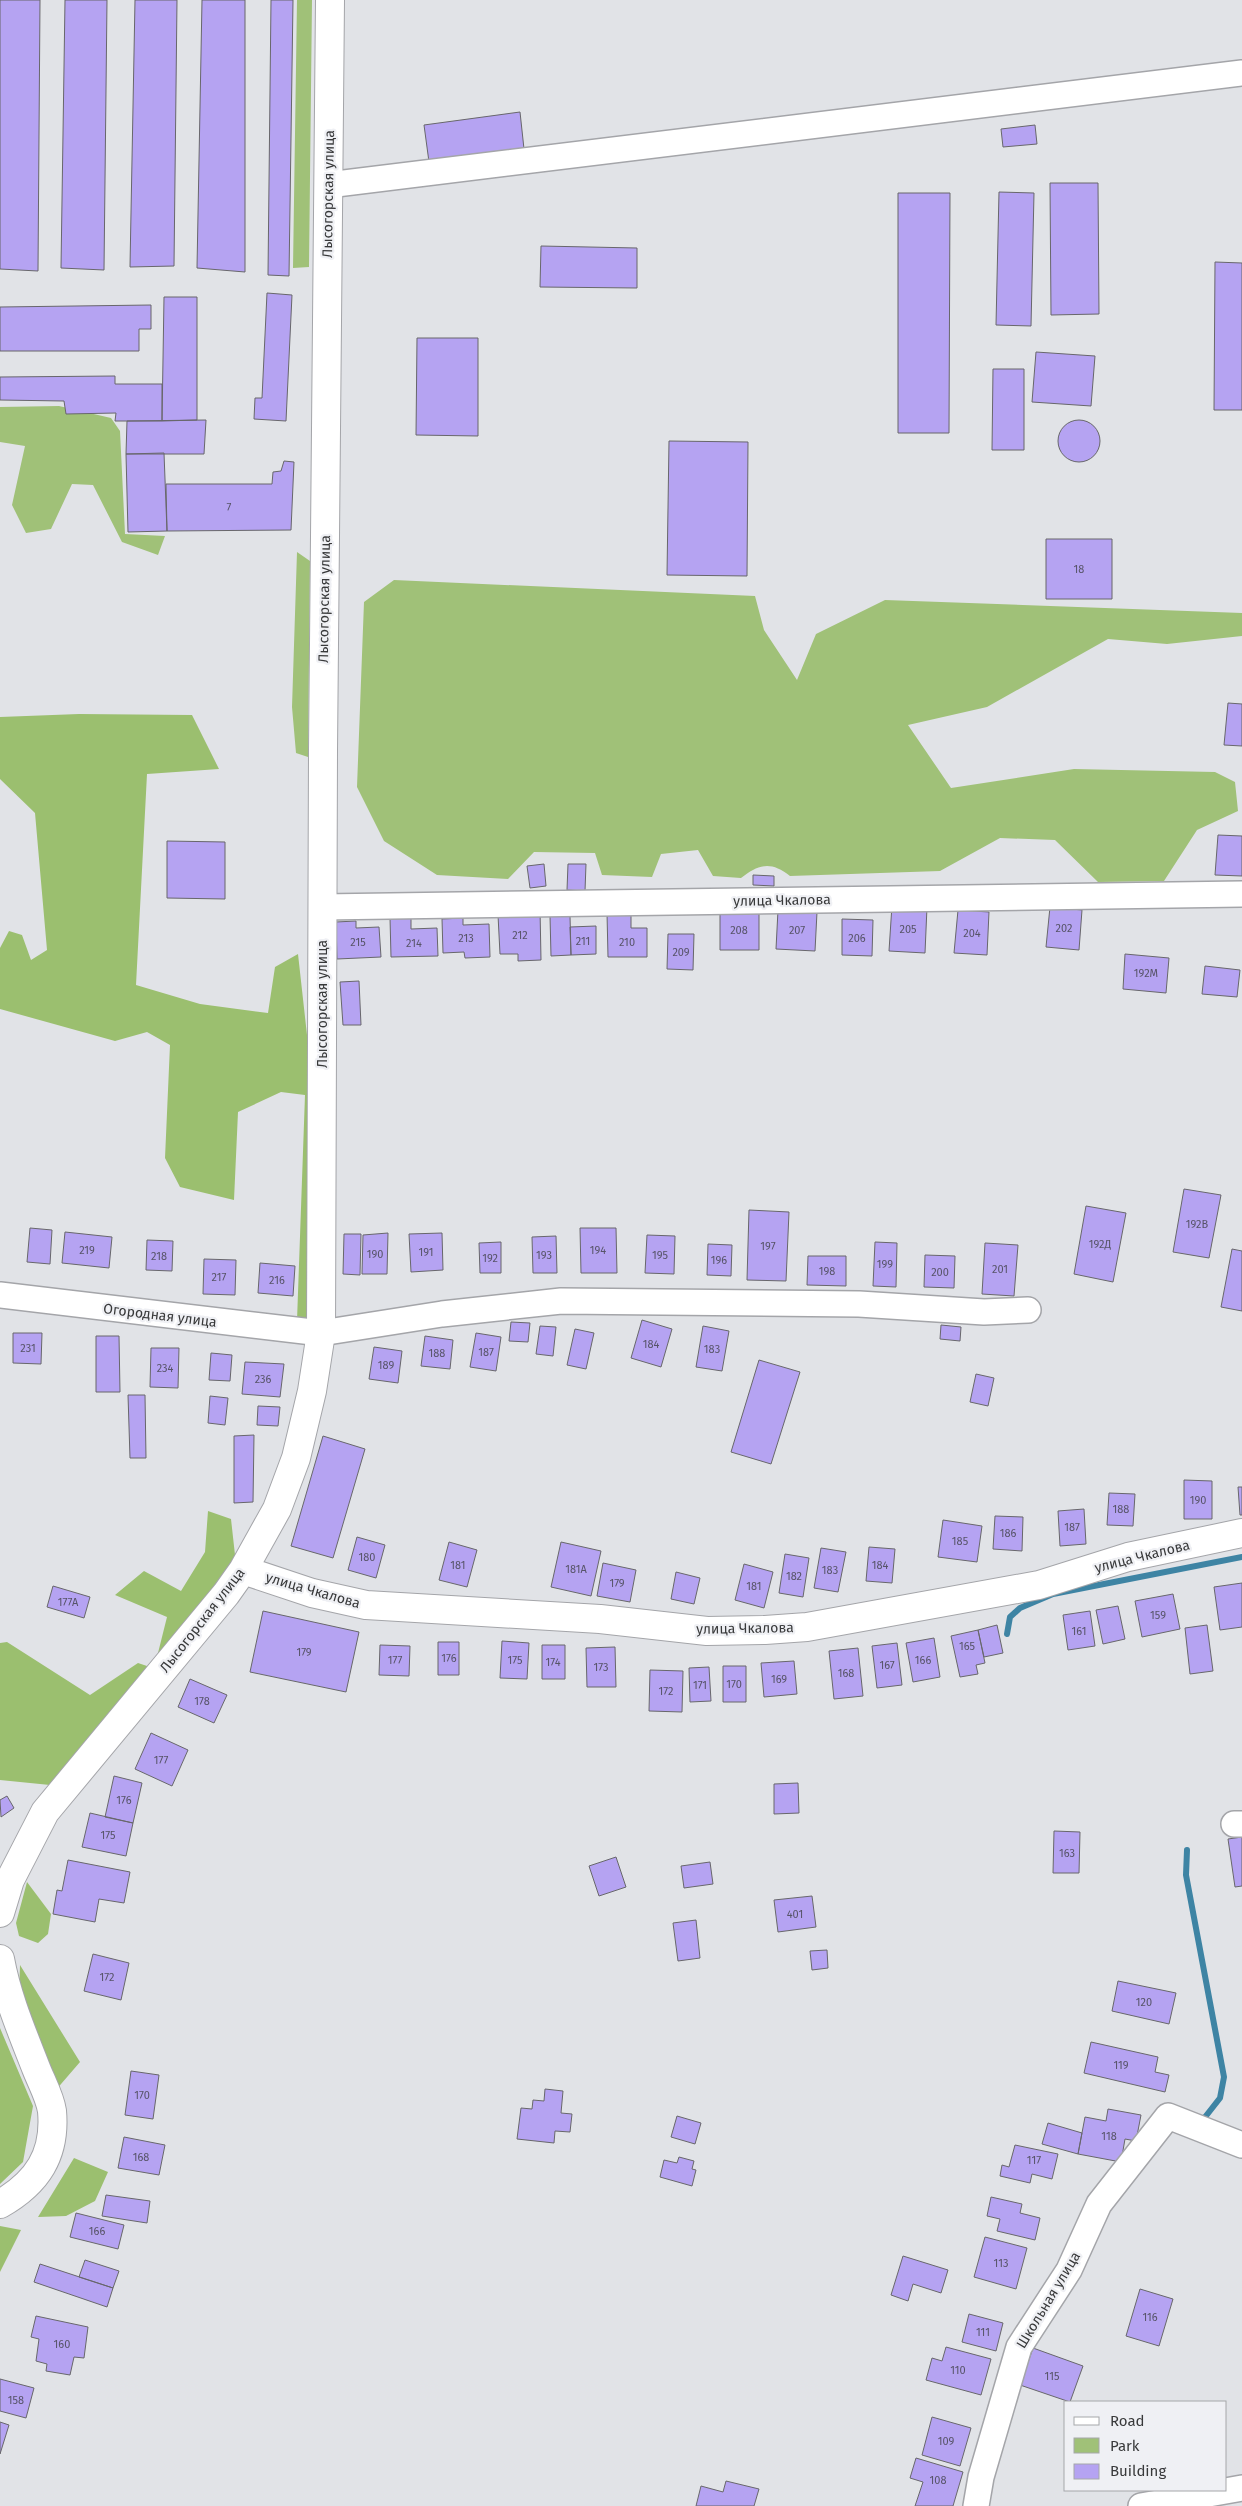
<svg xmlns="http://www.w3.org/2000/svg" width="1242" height="2506" font-family="'Fira Sans',sans-serif">
<style>
.green{fill:#a0c178}
.forest{fill:#9bbf6f}
.lines{fill:none;stroke-linecap:round;stroke-linejoin:round}
.stream{stroke:#3e84a4;stroke-width:6}
.building{fill:#b5a3f2;stroke:#68676b}
.minor-casing{stroke:#a4a5a9;stroke-width:28}
.tertiary-casing{stroke:#a4a5a9;stroke-width:30}
.minor{stroke:#fff;stroke-width:25}
.tertiary{stroke:#fff;stroke-width:28}
.labels{text-anchor:middle;stroke-width:4.5;stroke-linejoin:round;paint-order:stroke}
.number-label{font-size:11px;fill:#575468}
.street-label{font-size:14px;fill:#38393a;stroke:#eff0f4}
</style>
<rect width="100%" height="100%" fill="#e1e3e7"/>
<!-- green -->
<path class="green" d="M297 0H312L309 267 293 268Z
M59 406 111 418 120 431 125 534 165 536 158 555 122 542 93 485 72 484 51 529 26 533 12 505 25 446 0 442V407Z
M297 552 310 561 308 757 296 753 292 707Z
M394 580 755 596 764 630 797 680 816 634 885 600 1242 613V636L1167 644 1108 639 987 707 908 725 951 788 1074 769 1215 772 1235 782 1238 811 1197 830 1164 881 1098 882 1055 840 1000 838 940 871 790 876C771 861 759 864 741 878L713 876 698 850 661 854 652 877 602 875 595 853 534 852 508 879 437 875 384 841 357 787 364 602Z"/>
<!-- forest -->
<path class="forest" d="M79 714 192 715 219 769 147 774 136 985 200 1004 268 1013 275 967 298 954 314 1098 311 1315 297 1321 305 1095 281 1092 238 1112 234 1200 180 1187 165 1158 170 1045 147 1032 115 1041 0 1009V948L9 931 22 935 31 960 47 950 35 813 0 779V717Z
M208 1511 231 1519 236 1564 170 1655 158 1653 167 1617 115 1595 144 1571 181 1591 205 1552Z
M7 1642 90 1695 138 1663 153 1668 60 1786 0 1780V1643Z
M27 1882 51 1914 48 1934 38 1943 19 1936 16 1923Z
M20 1965 80 2062 55 2091 19 1997Z
M0 2028 33 2106 23 2162 0 2184Z
M74 2158 108 2172 95 2201 66 2216 38 2217Z
M0 2226 21 2230 0 2272Z"/>
<g class="lines">
<!-- stream -->
<path class="stream" d="M1007 1634 1010 1617 1020 1608 1053 1594 1242 1557
M1187 1850 1186 1875 1224 2077 1220 2098 1202 2121"/>
</g>
<!-- building -->
<path class="building" d="M0 0H40L38 271 0 269Z
M65 0H107L104 270 61 268Z
M135 0H177L174 266 130 267Z
M202 0H245V272L197 268Z
M271 0H293L289 276 268 275Z
M520 112 524 149 429 162 424 125Z
M1035 125 1037 144 1003 147 1001 129Z
M1050 183H1098L1099 314 1051 315Z
M999 192 1034 193 1031 326 996 325Z
M898 193H950L949 433H898Z
M541 246 637 248V288L540 287Z
M1215 262 1242 263V410H1214Z
M267 293 292 295 286 421 254 419 255 398H262Z
M164 297H197V420L162 421Z
M151 305V329H139V351H0V307Z
M417 338H478V436L416 435Z
M1036 352 1095 356 1091 406 1032 402Z
M993 369H1024V450H992Z
M115 376V384H162V421H115L116 413 66 414 64 401 0 400V377Z
M1058 441a21 21 0 1 1 42 0a21 21 0 1 1-42 0Z
M206 420 204 454H126L127 421Z
M669 441 748 442 747 576 667 575Z
M164 453 167 531 128 532 126 454Z
M284 461 294 462 291 530 167 531 166 484H272L273 472 281 471Z
M1046 539H1112V599H1046Z
M1228 703 1242 704V746L1224 745Z
M1218 835 1242 836V876L1215 875Z
M167 841 225 842V899L167 898Z
M544 864 546 886 530 888 527 866Z
M568 864H586L585 891 567 890Z
M753 875 774 876V886L753 885Z
M892 905 927 907 925 953 889 951Z
M1050 907 1082 910 1079 950 1046 947Z
M540 909 541 960 518 961V954H500L498 915Z
M720 910H759V950H720Z
M778 910 817 912 815 951 776 949Z
M958 910 989 912 987 955 954 953Z
M607 913H631V928H647V957H608Z
M550 916H570L571 955 551 956Z
M411 917V929L437 928 438 956 391 957 390 918Z
M463 918V925L489 924 490 957 465 958 464 952 443 953 442 919Z
M842 919 873 920 872 956 842 955Z
M356 921V928L379 927 381 957 337 959 336 922Z
M596 926V954L571 955 570 927Z
M668 934H694L693 970 667 969Z
M1125 954 1169 958 1166 993 1123 989Z
M1205 966 1240 970 1237 997 1202 994Z
M359 981 361 1025H343L340 982Z
M1184 1189 1221 1195 1209 1258 1173 1252Z
M1086 1206 1126 1213 1113 1282 1074 1274Z
M749 1210 789 1212 786 1281 747 1280Z
M30 1228 52 1230 50 1264 27 1262Z
M580 1228H616L617 1273H581Z
M65 1232 112 1237 109 1268 62 1263Z
M388 1233 387 1274H362L363 1235Z
M442 1233 443 1270 411 1272 409 1234Z
M344 1234H361L360 1275 343 1274Z
M647 1235 675 1236 674 1274 645 1273Z
M556 1236 557 1273H533L532 1237Z
M147 1240 173 1241 172 1271 146 1270Z
M501 1242V1273H480L479 1243Z
M875 1242 897 1243 896 1287 873 1286Z
M985 1243 1018 1245 1014 1296 982 1294Z
M708 1244 732 1245 731 1276 707 1275Z
M1232 1249 1242 1251V1311L1221 1307Z
M925 1255 955 1256 954 1288 924 1287Z
M808 1256H846V1286L807 1285Z
M204 1259 236 1260 235 1295 203 1294Z
M260 1263 295 1266 293 1296 258 1293Z
M642 1320 672 1329 661 1367 631 1358Z
M511 1322 530 1323 528 1342 509 1341Z
M941 1325 961 1327 960 1341 940 1339Z
M540 1326 556 1327 553 1356 536 1354Z
M703 1326 729 1331 722 1371 696 1367Z
M575 1329 594 1333 586 1369 567 1365Z
M13 1333H42L41 1364 13 1363Z
M476 1333 501 1337 496 1371 470 1367Z
M96 1336H119L120 1392H96Z
M425 1336 453 1340 450 1369 421 1366Z
M374 1347 402 1351 398 1383 369 1379Z
M151 1348H179L178 1388 150 1387Z
M211 1353 232 1355 230 1381 209 1380Z
M759 1360 800 1372 771 1464 731 1452Z
M245 1362 284 1364 280 1397 242 1394Z
M976 1374 994 1378 988 1406 970 1402Z
M128 1395H145L146 1458H130Z
M210 1396 228 1398 225 1425 208 1423Z
M258 1406 280 1407 278 1426 257 1425Z
M254 1435 253 1502 234 1503V1436Z
M323 1436 365 1449 333 1558 291 1546Z
M1184 1480 1212 1481V1519H1184Z
M1238 1487H1242V1515H1240Z
M1109 1493 1135 1494 1133 1526 1107 1525Z
M1084 1509 1086 1544 1060 1546 1058 1511Z
M995 1516 1023 1517 1022 1551 993 1549Z
M943 1520 982 1526 977 1562 938 1557Z
M357 1537 385 1545 376 1578 348 1570Z
M449 1542 477 1550 467 1587 439 1580Z
M561 1542 601 1551 591 1596 551 1587Z
M869 1547 895 1549 892 1583 866 1581Z
M821 1548 846 1552 838 1592 814 1588Z
M785 1554 809 1558 803 1597 779 1593Z
M603 1563 636 1570 630 1602 597 1596Z
M744 1564 773 1572 764 1608 735 1600Z
M676 1572 700 1578 694 1604 671 1599Z
M1242 1583V1627L1220 1630 1214 1587Z
M53 1586 90 1597 84 1618 47 1607Z
M1173 1594 1180 1629 1142 1637 1135 1601Z
M1118 1606 1125 1639 1103 1644 1096 1610Z
M263 1611 359 1632 346 1692 250 1672Z
M1090 1611 1095 1646 1068 1650 1063 1615Z
M997 1625 1003 1653 984 1657 978 1630Z
M1207 1625 1213 1671 1190 1674 1185 1628Z
M978 1630 985 1663 976 1665 978 1674 960 1677 951 1636Z
M934 1638 940 1677 913 1682 906 1643Z
M502 1641 529 1643 527 1679 500 1678Z
M438 1642H459V1675H438Z
M897 1643 902 1685 877 1688 872 1646Z
M380 1645 410 1646 409 1676 379 1675Z
M542 1645H565V1679H542Z
M615 1647 616 1687H587L586 1648Z
M858 1648 863 1696 834 1699 829 1651Z
M794 1661 797 1694 764 1697 761 1663Z
M723 1666H746V1702H723Z
M709 1667 711 1701 690 1702 689 1668Z
M650 1670 683 1671 682 1712 649 1711Z
M190 1679 227 1695 214 1723 178 1707Z
M151 1733 188 1750 172 1786 135 1769Z
M114 1776 142 1783 133 1823 105 1817Z
M798 1783 799 1813 774 1814V1784Z
M7 1796 14 1808 1 1817 0 1800Z
M90 1813 133 1823 126 1856 82 1847Z
M1054 1831 1080 1832 1079 1873H1053Z
M1242 1837V1886L1235 1887 1228 1839Z
M616 1857 626 1887 599 1896 589 1866Z
M68 1860 130 1872 124 1903 99 1899 95 1922 53 1914 57 1890 62 1891Z
M710 1862 713 1884 684 1888 681 1866Z
M812 1896 816 1927 778 1932 774 1900Z
M696 1920 700 1958 678 1961 673 1923Z
M827 1950 828 1968 812 1970 810 1951Z
M93 1954 129 1963 121 2000 84 1991Z
M1118 1981 1176 1993 1169 2024 1112 2011Z
M1091 2042 1158 2057 1155 2072 1169 2075 1165 2092 1084 2073Z
M131 2071 159 2075 153 2119 125 2115Z
M545 2089 563 2091 561 2113 572 2114 570 2132 555 2131 554 2143 517 2139 521 2108 532 2109 533 2100 544 2101Z
M1108 2109 1141 2115 1136 2141 1125 2139 1121 2162 1078 2154 1085 2117 1106 2121Z
M677 2116 701 2123 695 2144 671 2137Z
M1048 2123 1082 2133 1078 2154 1042 2144Z
M124 2137 165 2145 159 2175 118 2168Z
M1015 2145 1058 2154 1052 2179 1032 2174 1030 2183 1000 2176 1002 2165 1009 2167Z
M679 2157 694 2161 692 2169 696 2170 692 2186 660 2177 664 2160 677 2163Z
M106 2195 150 2201 147 2223 102 2216Z
M991 2197 1022 2204 1020 2213 1040 2218 1035 2240 997 2231 1000 2219 987 2216Z
M76 2213 124 2225 118 2249 70 2237Z
M985 2237 1027 2248 1016 2289 974 2277Z
M903 2256 948 2270 941 2293 913 2284 908 2301 891 2295Z
M85 2260 119 2271 113 2288 79 2277Z
M40 2264 113 2288 107 2307 34 2282Z
M1140 2289 1173 2299 1159 2346 1126 2336Z
M969 2314 1003 2323 996 2351 962 2342Z
M36 2316 88 2327 84 2358 74 2357 70 2375 46 2371 47 2364 36 2361 39 2339 31 2337Z
M946 2347 991 2359 981 2395 926 2380 932 2358 942 2361Z
M1033 2348 1083 2366 1070 2402 1020 2385Z
M0 2379 34 2388 26 2418 0 2411Z
M932 2417 971 2428 960 2466 922 2455Z
M0 2422 9 2425 0 2454Z
M916 2458 963 2472 953 2506H915L923 2482 910 2478Z
M726 2481 759 2489 754 2506H696L701 2486 723 2492Z"/>
<g class="lines">
<defs>
<path id="minor" d="M328 185 1242 73
M322 907 1242 894
M0 1295 321 1333 442 1314 561 1301 859 1304 984 1312 1028 1310
M1234 1824H1242
M976 2506 981 2477 1019 2347 1069 2270 1099 2204 1168 2116 1242 2145
M1141 2506 1242 2488"/>
<path id="tertiary" d="M243 1570 312 1593 366 1605 600 1619 707 1631 765 1630 807 1627 1039 1585 1128 1557 1242 1533
M0 1913 10 1880 45 1812 226 1594 243 1570 277 1509 296 1458 312 1391 321 1333 323 751 330 0
M0 1959C7 1997 22 2032 36 2068 41 2081 50 2097 52 2111 56 2155 37 2183 0 2204"/>
</defs>
<!-- minor casing -->
<use href="#minor" class="minor-casing"/>
<!-- tertiary casing -->
<use href="#tertiary" class="tertiary-casing"/>
<!-- minor -->
<use href="#minor" class="minor"/>
<!-- tertiary -->
<use href="#tertiary" class="tertiary"/>
</g>
<g class="labels">
<!-- number labels -->
<g class="number-label">
<text x="229" y="511">7</text>
<text x="1079" y="573">18</text>
<text x="1064" y="932">202</text>
<text x="908" y="933">205</text>
<text x="739" y="934">208</text>
<text x="797" y="934">207</text>
<text x="972" y="937">204</text>
<text x="520" y="939">212</text>
<text x="466" y="942">213</text>
<text x="857" y="942">206</text>
<text x="583" y="945">211</text>
<text x="358" y="946">215</text>
<text x="627" y="946">210</text>
<text x="414" y="947">214</text>
<text x="681" y="956">209</text>
<text x="1146" y="977">192М</text>
<text x="1197" y="1228">192В</text>
<text x="1100" y="1248">192Д</text>
<text x="768" y="1250">197</text>
<text x="87" y="1254">219</text>
<text x="598" y="1254">194</text>
<text x="426" y="1256">191</text>
<text x="375" y="1258">190</text>
<text x="544" y="1259">193</text>
<text x="660" y="1259">195</text>
<text x="159" y="1260">218</text>
<text x="490" y="1262">192</text>
<text x="719" y="1264">196</text>
<text x="885" y="1268">199</text>
<text x="1000" y="1273">201</text>
<text x="827" y="1275">198</text>
<text x="940" y="1276">200</text>
<text x="219" y="1281">217</text>
<text x="277" y="1284">216</text>
<text x="651" y="1348">184</text>
<text x="28" y="1352">231</text>
<text x="712" y="1353">183</text>
<text x="486" y="1356">187</text>
<text x="437" y="1357">188</text>
<text x="386" y="1369">189</text>
<text x="165" y="1372">234</text>
<text x="263" y="1383">236</text>
<text x="1198" y="1504">190</text>
<text x="1121" y="1513">188</text>
<text x="1072" y="1531">187</text>
<text x="1008" y="1537">186</text>
<text x="960" y="1545">185</text>
<text x="367" y="1561">180</text>
<text x="458" y="1569">181</text>
<text x="880" y="1569">184</text>
<text x="576" y="1573">181А</text>
<text x="830" y="1574">183</text>
<text x="794" y="1580">182</text>
<text x="617" y="1587">179</text>
<text x="754" y="1590">181</text>
<text x="68" y="1606">177А</text>
<text x="1158" y="1619">159</text>
<text x="1079" y="1635">161</text>
<text x="967" y="1650">165</text>
<text x="304" y="1656">179</text>
<text x="449" y="1662">176</text>
<text x="395" y="1664">177</text>
<text x="515" y="1664">175</text>
<text x="923" y="1664">166</text>
<text x="553" y="1666">174</text>
<text x="887" y="1669">167</text>
<text x="601" y="1671">173</text>
<text x="846" y="1677">168</text>
<text x="779" y="1683">169</text>
<text x="734" y="1688">170</text>
<text x="700" y="1689">171</text>
<text x="666" y="1695">172</text>
<text x="202" y="1705">178</text>
<text x="161" y="1764">177</text>
<text x="124" y="1804">176</text>
<text x="108" y="1839">175</text>
<text x="1067" y="1857">163</text>
<text x="795" y="1918">401</text>
<text x="107" y="1981">172</text>
<text x="1144" y="2006">120</text>
<text x="1121" y="2069">119</text>
<text x="142" y="2099">170</text>
<text x="1109" y="2140">118</text>
<text x="141" y="2161">168</text>
<text x="1034" y="2164">117</text>
<text x="97" y="2235">166</text>
<text x="1001" y="2267">113</text>
<text x="1150" y="2321">116</text>
<text x="983" y="2336">111</text>
<text x="62" y="2348">160</text>
<text x="958" y="2374">110</text>
<text x="1052" y="2380">115</text>
<text x="16" y="2404">158</text>
<text x="946" y="2445">109</text>
<text x="938" y="2484">108</text>
</g>
<!-- street labels -->
<g class="street-label">
<text transform="translate(328 194) rotate(-89)" y="5">Лысогорская улица</text>
<text transform="translate(324 599) rotate(-89)" y="5">Лысогорская улица</text>
<text transform="translate(782 900) rotate(-1)" y="5">улица Чкалова</text>
<text transform="translate(322 1004) rotate(-90)" y="5">Лысогорская улица</text>
<text transform="translate(160 1315) rotate(7)" y="5">Огородная улица</text>
<text transform="translate(1142 1556) rotate(-14)" y="5">улица Чкалова</text>
<text transform="translate(313 1590) rotate(16)" y="5">улица Чкалова</text>
<text transform="translate(202 1620) rotate(-52)" y="5">Лысогорская улица</text>
<text transform="translate(745 1628) rotate(-1)" y="5">улица Чкалова</text>
<text transform="translate(1048 2300) rotate(-59)" y="5">Школьная улица</text>
</g>
</g>
<!-- legend -->
<rect x="1064" y="2401" width="162" height="90" fill="#eff0f4" stroke="#a6a7aa"/>
<rect x="1074" y="2417" width="25" height="8" fill="#ffffff" stroke="#a6a7aa"/>
<text x="1110" y="2426" font-size="15" fill="#38393a">Road</text>
<rect x="1074" y="2438" width="25" height="15" fill="#a0c178" stroke="#a6a7aa"/>
<text x="1110" y="2451" font-size="15" fill="#38393a">Park</text>
<rect x="1074" y="2464" width="25" height="15" fill="#b5a3f2" stroke="#a6a7aa"/>
<text x="1110" y="2476" font-size="15" fill="#38393a">Building</text>
</svg>
